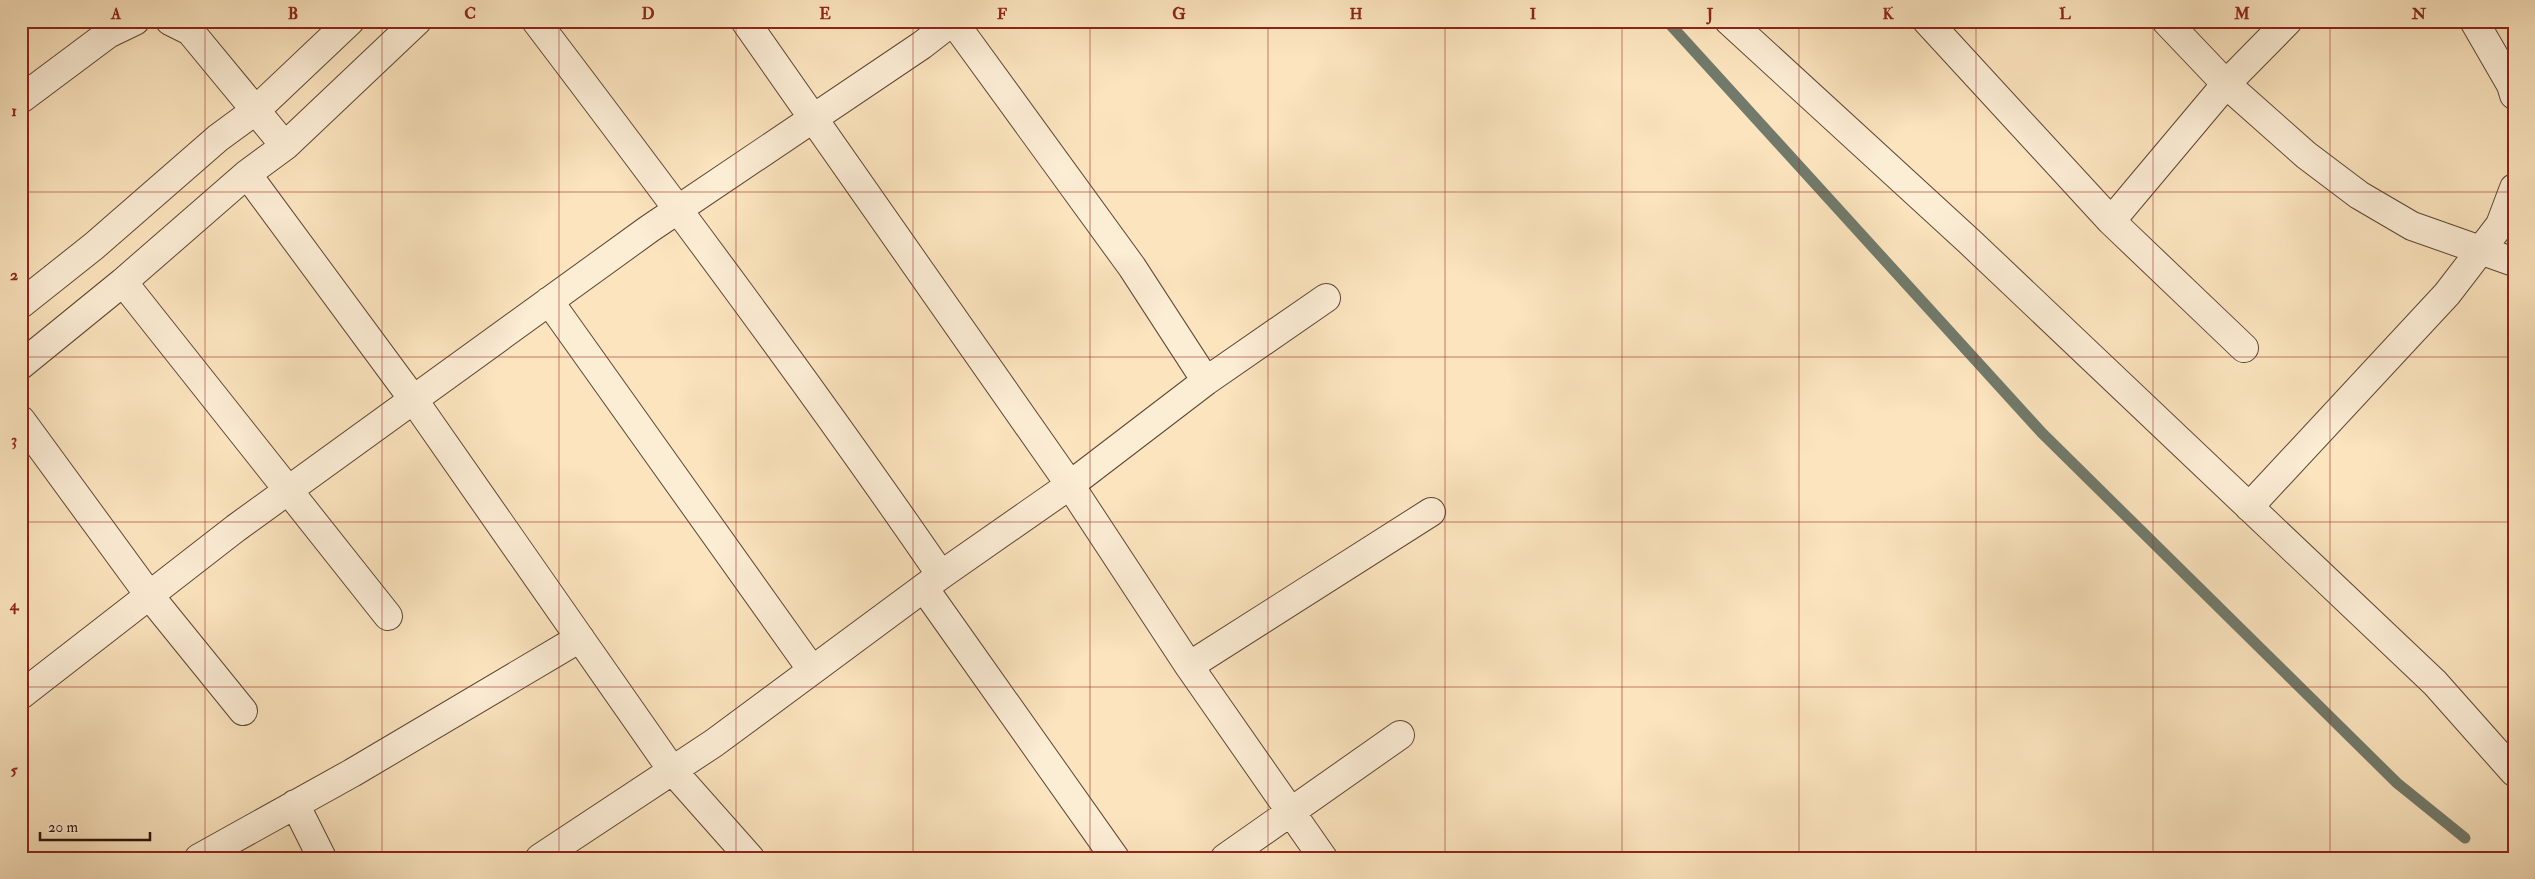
<svg xmlns="http://www.w3.org/2000/svg" width="2535" height="879" font-family="'IM FELL Double Pica',serif">
<style>
.lines{fill:none;stroke-linecap:round;stroke-linejoin:round}
.stream{stroke:#717a6b;stroke-width:11}
.minor-casing{stroke:#5f4734;stroke-width:30}
.minor{stroke:#fcedd5;stroke-width:28}
.grid{fill:none;stroke:#8f2418;stroke-width:1;stroke-opacity:0.55}
.neatline{fill:none;stroke:#8f2418;stroke-width:2}
.grid-label{font-size:16px;text-anchor:middle;font-weight:bold;fill:#8f2418}
</style>
<rect width="100%" height="100%" fill="#fbe4be"/>
<filter id="stains"><feTurbulence type="fractalNoise" baseFrequency=".004" numOctaves="4"/><feColorMatrix values="0 0 0 0 .2 0 0 0 0 .09 0 0 0 0 .02 0 0 0 .5 -.17"/></filter>
<radialGradient id="worn" r=".72"><stop offset=".6" stop-color="#630" stop-opacity="0"/><stop offset="1" stop-color="#630" stop-opacity=".3"/></radialGradient>
<g class="lines">
<!-- stream -->
<path class="stream" d="M1667 21 2042 433 2397 783 2465 838"/>
<defs>
<path id="minor" d="M170 21 190 31 285 146
M536 21C674 203 811 386 941 575
M745 21 1070 485 1189 666 1323 858
M953 21 1132 267 1206 381
M1729 21 1970 242 2435 683 2514 772
M1927 21 2111 221 2244 348
M2166 21 2226 84 2306 155 2359 195 2412 226 2514 262
M2474 21 2511 85 2514 95
M21 99 108 34 135 21
M247 174 413 399 672 770 750 858
M2111 221 2226 84 2288 21
M123 282 388 616
M549 301 812 670
M21 304 94 246 218 138 256 110 350 21
M21 365 123 282 247 174 285 146 417 21
M21 420 149 595 243 711
M2249 507 2447 294 2500 225 2514 188
M924 588 1115 858
M1189 666 1431 512
M21 695 236 528 649 229 922 45 953 21
M295 804 322 858
M199 858 352 773 580 638
M540 858 714 743 941 575 1070 485 1206 381 1326 298
M1225 858 1400 735"/>
</defs>
<!-- minor casing -->
<use href="#minor" class="minor-casing"/>
<!-- minor -->
<use href="#minor" class="minor"/>
</g>
<!-- grid -->
<path class="grid" d="M205 21V858M382 21V858M559 21V858M736 21V858M913 21V858M1090 21V858M1268 21V858M1445 21V858M1622 21V858M1799 21V858M1976 21V858M2153 21V858M2330 21V858M21 192H2514M21 357H2514M21 522H2514M21 687H2514"/>
<!-- margin -->
<rect width="2535" height="879" fill="none" stroke="#fbe4be" stroke-width="55"/>
<!-- scale -->
<path d="M40 832v8h110v-8" fill="none" stroke="#2b1306" stroke-width="2.5"/>
<text x="48" y="832" font-size="15" fill="#2b1306" stroke="#fcedd5" stroke-width="4" paint-order="stroke">20 m</text>
<rect x="28" y="28" width="2480" height="824" class="neatline"/>
<g class="grid-label">
<text x="116" y="19">A</text>
<text x="293" y="19">B</text>
<text x="470" y="19">C</text>
<text x="648" y="19">D</text>
<text x="825" y="19">E</text>
<text x="1002" y="19">F</text>
<text x="1179" y="19">G</text>
<text x="1356" y="19">H</text>
<text x="1533" y="19">I</text>
<text x="1710" y="19">J</text>
<text x="1888" y="19">K</text>
<text x="2065" y="19">L</text>
<text x="2242" y="19">M</text>
<text x="2419" y="19">N</text>
<text x="14" y="116">1</text>
<text x="14" y="280">2</text>
<text x="14" y="445">3</text>
<text x="14" y="610">4</text>
<text x="14" y="775">5</text>
</g>
<rect width="100%" height="100%" filter="url(#stains)"/>
<rect width="100%" height="100%" fill="url(#worn)"/>
</svg>
